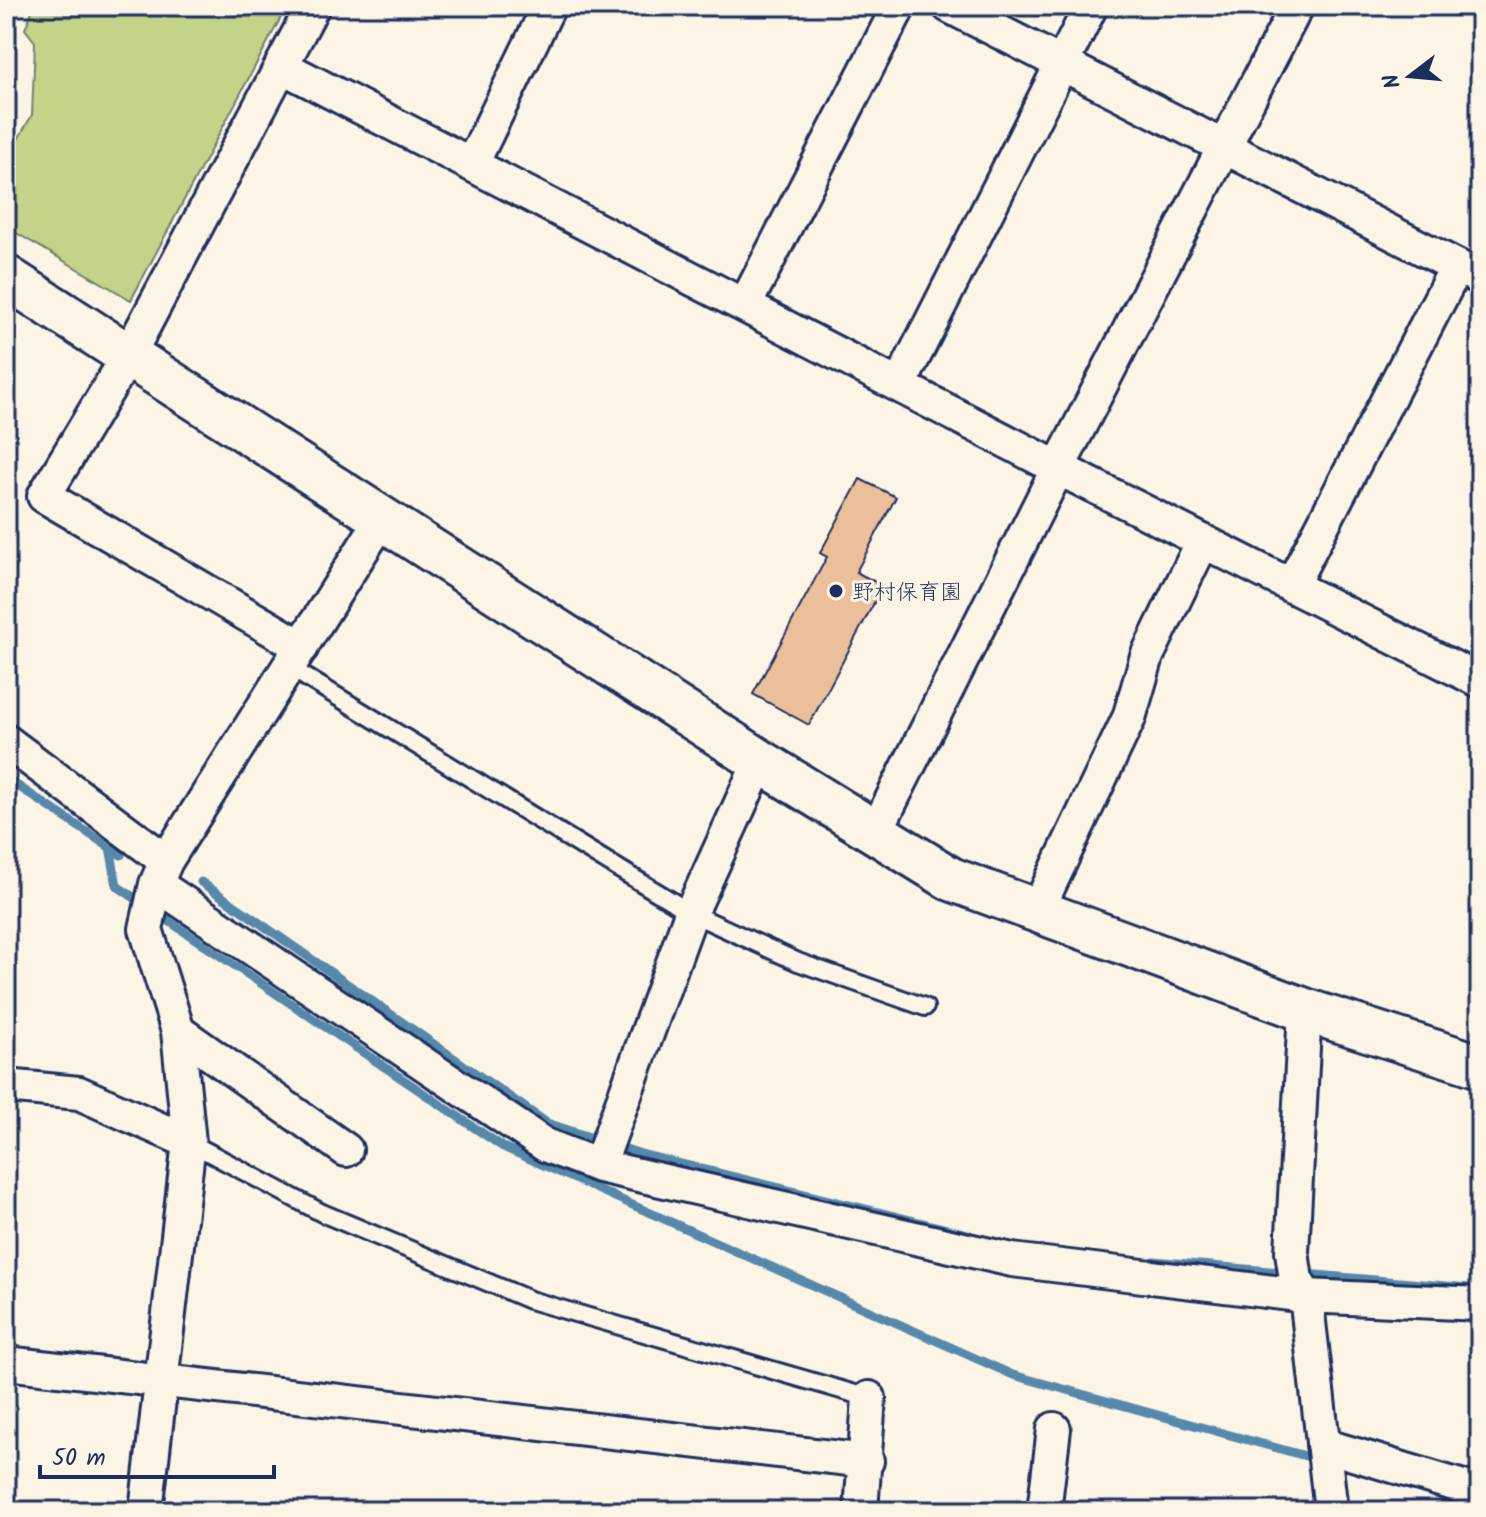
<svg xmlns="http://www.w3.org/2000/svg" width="1486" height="1517" font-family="Kalam,'Klee One',sans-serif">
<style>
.green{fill:#c3d387;stroke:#6f8172;stroke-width:2}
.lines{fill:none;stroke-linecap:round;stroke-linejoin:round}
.stream{stroke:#5688ab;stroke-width:9}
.building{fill:#ebbf9a;stroke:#1b2f5e;stroke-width:2}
.service-casing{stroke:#1b2f5e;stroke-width:22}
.minor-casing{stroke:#1b2f5e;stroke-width:38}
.tertiary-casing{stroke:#1b2f5e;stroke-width:48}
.service{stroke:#fcf5e5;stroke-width:16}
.minor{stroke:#fcf5e5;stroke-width:32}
.tertiary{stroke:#fcf5e5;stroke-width:42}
.poi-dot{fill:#1b2f5e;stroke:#fcf5e5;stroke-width:3}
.labels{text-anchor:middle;stroke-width:6;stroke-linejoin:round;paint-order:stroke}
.poi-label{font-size:22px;fill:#1b2f5e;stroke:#fcf5e5;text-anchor:start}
</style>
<rect width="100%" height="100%" fill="#fcf5e5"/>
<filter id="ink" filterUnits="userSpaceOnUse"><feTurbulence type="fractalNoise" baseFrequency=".0125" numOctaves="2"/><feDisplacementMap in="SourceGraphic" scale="16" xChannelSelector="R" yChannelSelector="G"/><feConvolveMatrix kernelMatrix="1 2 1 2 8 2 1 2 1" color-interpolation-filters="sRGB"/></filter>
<g filter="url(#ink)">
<!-- green -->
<path class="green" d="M34 6H287L131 300 6 227V160L32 115 35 42 25 29Z"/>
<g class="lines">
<!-- stream -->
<path class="stream" d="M6 778 121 855
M110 847 117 886 503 1147 1013 1375 1320 1460
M201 882 547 1123 641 1154 968 1234
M1153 1261 1469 1288"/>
</g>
<!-- building -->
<path class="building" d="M6 6H17L6 34Z
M860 479 896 497 856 572 883 586 809 725 753 694 827 557 820 553Z"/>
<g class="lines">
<defs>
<path id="service" d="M289 667 691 913 798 962 925 1007
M189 1142 322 1213 530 1300 869 1398"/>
<path id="minor" d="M949 6 1480 278
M281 66 1058 468 1480 681
M472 164 549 6
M745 305 899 6
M900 384 1091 6
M1291 586 1457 266
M302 647 44 496 128 356 313 6
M6 741 166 861
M875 833 1058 468 1297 6
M156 884 545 1145 599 1166 1012 1260 1306 1296 1480 1304
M1036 913 1129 718 1147 656 1203 541
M1305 1010 1292 1252 1296 1280 1306 1296 1331 1511
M178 1031 346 1150
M6 1086 79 1093 189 1142
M599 1166 691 913 760 761
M6 1363 867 1461
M1323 1445 1480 1492
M146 1511 189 1142 178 1031 146 929 156 884 166 861 383 517
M861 1511 869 1398
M1044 1511 1054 1429"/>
<path id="tertiary" d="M6 277 760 761 951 879 1305 1010 1480 1066"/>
</defs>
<!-- service casing -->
<use href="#service" class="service-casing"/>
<!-- minor casing -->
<use href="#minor" class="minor-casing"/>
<!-- tertiary casing -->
<use href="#tertiary" class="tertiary-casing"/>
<!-- service -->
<use href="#service" class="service"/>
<!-- minor -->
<use href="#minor" class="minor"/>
<!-- tertiary -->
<use href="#tertiary" class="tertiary"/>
</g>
</g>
<!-- markers -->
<circle class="poi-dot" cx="836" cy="591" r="8"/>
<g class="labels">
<!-- poi labels -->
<g class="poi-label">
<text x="852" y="599">野村保育園</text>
</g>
</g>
<!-- margin -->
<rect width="1486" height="1517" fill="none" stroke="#fcf5e5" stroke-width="32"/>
<rect x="16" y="16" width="1454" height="1485" fill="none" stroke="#1b2f5e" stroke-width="3" filter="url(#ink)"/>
<!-- north arrow -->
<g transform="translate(1410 76) rotate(254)" stroke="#fcf5e5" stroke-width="6" paint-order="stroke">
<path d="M0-6L14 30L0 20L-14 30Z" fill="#1b2f5e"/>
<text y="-12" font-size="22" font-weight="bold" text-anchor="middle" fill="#1b2f5e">N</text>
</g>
<!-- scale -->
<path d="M40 1465v12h234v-12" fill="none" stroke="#1b2f5e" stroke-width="4"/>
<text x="52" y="1465" font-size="24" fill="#1b2f5e" stroke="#fcf5e5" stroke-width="6" paint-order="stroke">50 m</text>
</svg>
